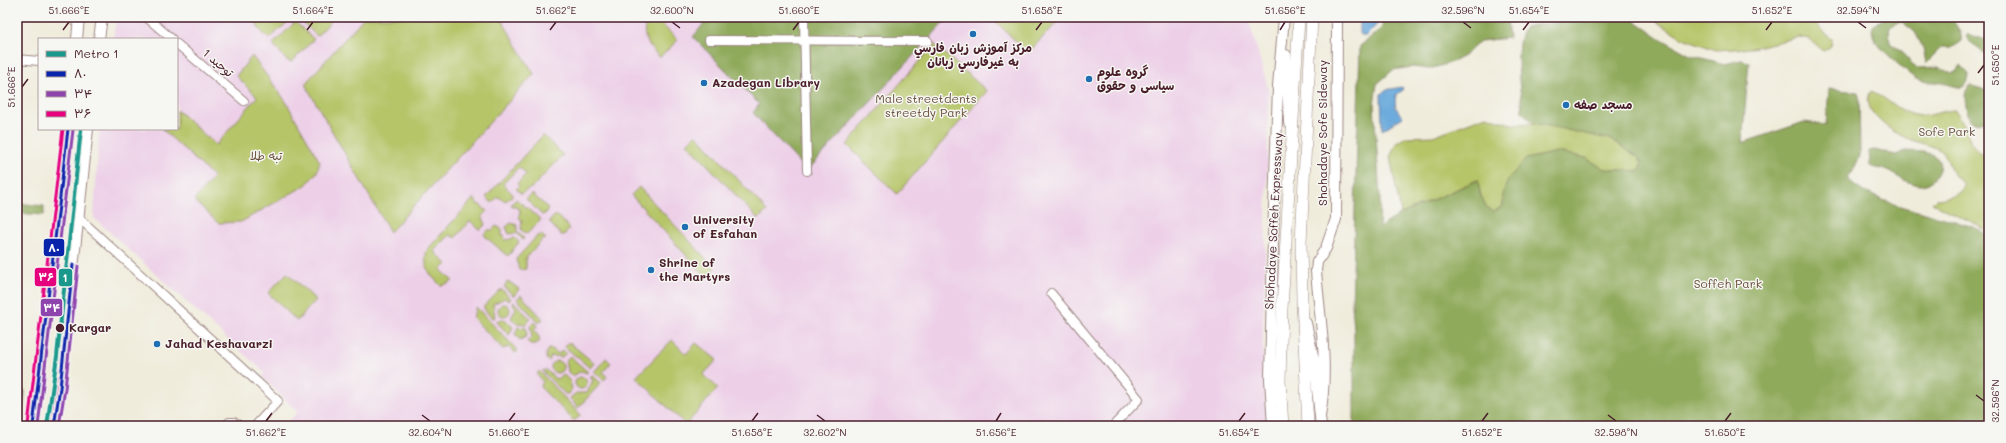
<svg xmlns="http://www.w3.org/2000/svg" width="2006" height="443" font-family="Mali,'Playpen Sans Arabic',sans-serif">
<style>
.built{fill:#edd0e8}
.green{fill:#b5c567;stroke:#807249}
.forest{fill:#90aa5c;stroke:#6d6444}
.water{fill:#67a8db;stroke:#586483}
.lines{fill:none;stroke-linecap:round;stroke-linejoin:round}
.minor-casing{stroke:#9d8683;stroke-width:10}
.major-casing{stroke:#9d8683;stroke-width:12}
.highway-casing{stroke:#9d8683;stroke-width:12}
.minor{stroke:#fff;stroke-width:8}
.major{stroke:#fff;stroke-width:10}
.highway{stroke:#fff;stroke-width:11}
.bus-1-casing{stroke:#f6f6f2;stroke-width:6}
.bus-2-casing{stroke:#f6f6f2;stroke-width:6}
.bus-3-casing{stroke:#f6f6f2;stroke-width:6}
.bus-1{stroke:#0924aa;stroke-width:3}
.bus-2{stroke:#8e44ad;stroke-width:3}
.bus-3{stroke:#e5007d;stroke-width:3}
.metro-1-casing{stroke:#f6f6f2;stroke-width:7}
.metro-1{stroke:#1a988c;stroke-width:4}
.ticks{fill:none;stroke:#4a1f2b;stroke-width:1.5}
.poi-dot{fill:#1f6fb2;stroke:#f6f6f2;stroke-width:1.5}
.stop-dot{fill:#4a1f2b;stroke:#f6f6f2;stroke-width:1.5}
.labels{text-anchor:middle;stroke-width:3;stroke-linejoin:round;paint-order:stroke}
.poi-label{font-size:12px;font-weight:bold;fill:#4a1f2b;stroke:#f6f6f2;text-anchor:start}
.street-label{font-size:12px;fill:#4a1f2b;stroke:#f6f6f2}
.park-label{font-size:12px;fill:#6a513d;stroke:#f6f6f2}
.stop-label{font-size:12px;font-weight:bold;fill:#4a1f2b;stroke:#f6f6f2;text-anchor:start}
.line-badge{stroke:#f6f6f2;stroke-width:1.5}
.badge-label{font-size:11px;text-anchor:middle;font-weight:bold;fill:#fff}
.neatline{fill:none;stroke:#4a1f2b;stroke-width:1.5}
.ticks-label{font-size:10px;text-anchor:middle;fill:#4a1f2b}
</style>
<rect width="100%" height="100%" fill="#f6f6f2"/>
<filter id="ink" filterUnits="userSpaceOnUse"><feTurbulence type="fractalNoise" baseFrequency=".025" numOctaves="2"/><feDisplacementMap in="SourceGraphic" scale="8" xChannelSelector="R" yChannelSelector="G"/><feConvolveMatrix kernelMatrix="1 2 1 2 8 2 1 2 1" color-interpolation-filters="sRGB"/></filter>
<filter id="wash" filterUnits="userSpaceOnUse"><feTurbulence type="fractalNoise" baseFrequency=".012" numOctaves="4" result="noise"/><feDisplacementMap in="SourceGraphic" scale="16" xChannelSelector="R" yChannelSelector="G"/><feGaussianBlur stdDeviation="0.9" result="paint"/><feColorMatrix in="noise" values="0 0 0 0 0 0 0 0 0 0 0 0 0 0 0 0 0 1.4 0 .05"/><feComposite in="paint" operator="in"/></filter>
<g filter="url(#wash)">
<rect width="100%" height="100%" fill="#f0ecdb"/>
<!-- built -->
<path class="built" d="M116 17H1248L1269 92 1263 342 1267 426H284L298 412 262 377 265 373 94 218 99 129H177V39H113Z"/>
<!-- green -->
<path class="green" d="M258 17H292V18L269 39C262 32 254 27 258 17Z
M300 17H335L317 36 299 19Z
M364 17H500L534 74 390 232 305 84Z
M991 17H1062L1028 53Z
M1649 17H1811L1824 33 1832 39 1831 46 1824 51 1809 39 1799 37 1752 48 1716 50 1683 38Z
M651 18 656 19 678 40 660 57C648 47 637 31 651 18Z
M295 22 314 39 292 62 286 60 273 44Z
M934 44 987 91 897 194 847 145Z
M252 56 285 100 320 162 317 172 306 185 241 222 218 223 194 200 214 177 162 129H177V110L216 145 257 97 236 76Z
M1871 91C1887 97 1897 112 1915 115 1929 118 1942 110 1955 110 1968 124 1967 146 1983 155L1989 154V233L1978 225 1932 203 1936 199C1948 198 1959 197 1964 185 1961 179 1955 178 1952 172 1948 166 1949 158 1943 153 1934 145 1922 144 1911 140 1895 134 1858 112 1871 91Z
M1486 116 1511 124 1534 123 1554 126 1609 139 1637 156 1642 164 1640 171 1604 169 1586 158 1557 152 1526 159 1503 193V206L1493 212C1481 206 1481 192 1477 180L1401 214 1390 157 1396 143 1406 137 1433 136Z
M696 134 767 211 758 219 687 143Z
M543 135 563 155 533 187 525 191 522 194 516 189 519 186 517 184 526 174 519 167 503 184 512 193V196L506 201 498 197 492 203 486 197Z
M639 187 715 268 706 277 631 195Z
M532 194 548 208 545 214 542 215 526 199Z
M474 198 478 205 479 204 487 211 482 216 486 224 480 230 470 221 455 238 450 235 434 251 447 264 441 270 453 281 441 286C430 275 422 266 427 250Z
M516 199 539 218 540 221 527 234 521 230 522 220 519 218 520 209 511 205Z
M554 216H557L569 227V229L564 235H561L549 222Z
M511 223 517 225V232L524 238 523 240 516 233 509 234 506 227Z
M496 226 502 229V236H504L505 240 515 238 519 242 509 255H506L485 236 484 234 490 229 491 231Z
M542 235 546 239 542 240 526 258V269L519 270 516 259 537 236Z
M287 273 316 300 297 321 268 293Z
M508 281 519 289 514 296 504 287Z
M500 290H503L511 299 509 301 505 298 493 304 495 317 492 318 484 309V306Z
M521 295 543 319 539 323 517 299Z
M514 302 531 319 526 324 516 323 511 318 516 308 513 304Z
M498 310a6 6 0 1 1 12 0a6 6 0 1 1-12 0Z
M476 307 478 309 518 351 515 353 509 347 503 349 473 318Z
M499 320H506L513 327 509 335 496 321Z
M534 322 537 326 534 330 539 337 540 341 536 344H530L527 341 532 338 530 326Z
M518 327 526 328 527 336 520 340 515 334Z
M672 340 686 354 696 343 717 360 703 375 718 388 686 425 636 377Z
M567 343H570L594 363 590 368 565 347Z
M548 349H552L559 354 562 350 566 353 562 357 551 356 549 361 546 359V353Z
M570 356 588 372 586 373 582 371 572 376 568 372 566 360Z
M606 358 611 363 603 372 607 377 604 380 594 372Z
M551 367a6 6 0 1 1 12 0a6 6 0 1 1-12 0Z
M546 370 556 379 564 375 570 381 572 389 568 394H565L542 371Z
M539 371 581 415 574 421 540 387 543 382 537 375Z
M592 375 601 383 578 408 570 398 576 393H587L593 380 590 377Z
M575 383a6 6 0 1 1 12 0a6 6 0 1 1-12 0Z"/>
<!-- forest -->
<path class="forest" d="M709 17H949L807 171 753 113 759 104 693 37Z
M1385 17H1507L1509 38 1480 41 1464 56 1450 63 1429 69 1412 67 1393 70 1377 84 1374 105 1380 198 1379 228 1401 214 1478 180 1480 194 1487 208 1493 212 1503 206V193L1508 179 1526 159 1557 152 1586 158 1604 169 1640 171 1642 163 1637 156 1609 139 1534 123 1522 112C1521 89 1512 45 1525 27 1544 22 1565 24 1583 17H1630L1660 38 1690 55 1725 64 1741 60 1749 62 1742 143 1804 122 1826 125 1829 89 1859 92 1860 156 1853 171 1847 178C1871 203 1921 211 1955 221 1966 225 1980 228 1989 236V426H1354V329L1352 305 1360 46 1381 29Z
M1886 17H1951C1955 25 1963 32 1961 42L1953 47H1942L1926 63 1923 48 1915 32 1902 22H1898L1890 27 1889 33 1890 43 1903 52 1912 65 1917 68 1938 67 1952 73 1956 72 1960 65 1969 74C1968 95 1954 85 1942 83 1934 81 1926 83 1918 80 1912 78 1879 47 1875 41 1873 37 1872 31 1872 26Z
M1968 34 1989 41V56C1981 51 1972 45 1966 37Z
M1971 85 1989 92V119L1976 124 1970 120C1967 110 1960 92 1971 85Z
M1874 150 1896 155 1905 151 1923 152 1934 155 1939 160C1941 167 1939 171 1935 177 1922 196 1899 176 1885 170 1880 168 1875 169 1870 166L1869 151Z
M17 203 44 206V215L17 213Z
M17 385 25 391 22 426H17Z"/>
<!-- water -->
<path class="water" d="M1360 17H1381V20L1366 36H1362L1360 33Z
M1402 87 1403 90 1396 95C1394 105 1396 110 1403 117L1382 130 1381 94 1385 90Z"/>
</g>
<g filter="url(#ink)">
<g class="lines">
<defs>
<path id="minor" d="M146 17 172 39
M804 17 807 171
M709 40 928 41
M177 44 244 101
M17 59 39 61
M78 217 278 401 255 426
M1051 293 1139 399 1113 426
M226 426 229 422H234L240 426"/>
<path id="major" d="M77 39 79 17
M99 39 102 17
M1286 55 1289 123
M1306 323 1314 360 1321 426
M1320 416C1329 365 1320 321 1316 271L1317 262 1326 248 1336 219 1337 17
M33 426 68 129
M54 426 60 388 88 129
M1273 426 1270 379 1273 239 1278 86 1284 17"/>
<path id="highway" d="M1283 426 1280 381 1282 309 1299 17
M1308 426 1302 301 1301 242 1312 17"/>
</defs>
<!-- minor casing -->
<use href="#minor" class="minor-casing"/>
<!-- major casing -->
<use href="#major" class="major-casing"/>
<!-- highway casing -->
<use href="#highway" class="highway-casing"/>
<!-- minor -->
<use href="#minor" class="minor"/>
<!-- major -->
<use href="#major" class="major"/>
<!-- highway -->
<use href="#highway" class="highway"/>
<defs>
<path id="bus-1" d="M33 426 68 129
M54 426 60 388 73 265"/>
<path id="bus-2" d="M38 426 73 130
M59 426 65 389 78 266"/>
<path id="bus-3" d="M28 425 63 129
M49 425 55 387 68 264"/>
</defs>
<!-- bus-1 casing -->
<use href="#bus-1" class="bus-1-casing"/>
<!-- bus-2 casing -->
<use href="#bus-2" class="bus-2-casing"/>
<!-- bus-3 casing -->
<use href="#bus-3" class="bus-3-casing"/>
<!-- bus-1 -->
<use href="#bus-1" class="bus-1"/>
<!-- bus-2 -->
<use href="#bus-2" class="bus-2"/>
<!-- bus-3 -->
<use href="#bus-3" class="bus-3"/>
<defs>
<path id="metro-1" d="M47 426 57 356 81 129"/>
</defs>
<!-- metro-1 casing -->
<use href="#metro-1" class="metro-1-casing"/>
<!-- metro-1 -->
<use href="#metro-1" class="metro-1"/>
</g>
</g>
<!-- ticks -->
<path class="ticks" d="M672 22 680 28M1463 22 1471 28M1858 22 1866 28M63 30 69 22M307 30 313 22M550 30 556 22M793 30 799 22M1036 30 1042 22M1280 30 1285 22M1523 30 1529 22M1766 30 1772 22M1978 73 1984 65M22 87 28 79M1976 395 1984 401M422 415 430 421M817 415 825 421M1608 415 1616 421M266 421 272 413M509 421 515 413M752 421 758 413M996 421 1001 413M1239 421 1245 413M1482 421 1488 413M1725 421 1731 413"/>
<!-- markers -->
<g class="poi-dot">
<circle cx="973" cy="34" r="4"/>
<circle cx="1089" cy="79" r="4"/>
<circle cx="704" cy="83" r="4"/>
<circle cx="1566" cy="105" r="4"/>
<circle cx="685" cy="227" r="4"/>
<circle cx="651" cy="270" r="4"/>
<circle cx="157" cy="344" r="4"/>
</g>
<circle class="stop-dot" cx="60" cy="328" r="5"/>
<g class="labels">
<!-- poi labels -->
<g class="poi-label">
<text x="973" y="52" text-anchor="middle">مرکز آموزش زبان فارسي<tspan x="973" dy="14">به غيرفارسي زبانان</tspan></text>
<text x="1097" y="76">گروه علوم<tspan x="1097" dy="14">سیاسی و حقوق</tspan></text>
<text x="712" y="87">Azadegan Library</text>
<text x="1574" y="109">مسجد صفه</text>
<text x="693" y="224">University<tspan x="693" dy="14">of Esfahan</tspan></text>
<text x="659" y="267">Shrine of<tspan x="659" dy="14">the Martyrs</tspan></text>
<text x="165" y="348">Jahad Keshavarzi</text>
</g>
<!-- street labels -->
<g class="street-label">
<text transform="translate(218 63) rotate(41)" y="4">توحید 1</text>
<text transform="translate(1323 133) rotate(-90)" y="4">Shohadaye Sofe Sideway</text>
<text transform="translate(1274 221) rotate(-87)" y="4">Shohadaye Soffeh Expressway</text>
</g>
<!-- park labels -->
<g class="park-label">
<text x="926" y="103">Male streetdents<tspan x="926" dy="14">streetdy Park</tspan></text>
<text x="1947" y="136">Sofe Park</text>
<text x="266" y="160">تبه طلا</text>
<text x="1728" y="288">Soffeh Park</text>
</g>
<!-- stop labels -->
<g class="stop-label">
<text x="69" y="332">Kargar</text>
</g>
</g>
<g class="line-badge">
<rect x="43" y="238" width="22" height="19" rx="4" fill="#0924aa"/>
<rect x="34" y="267" width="23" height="20" rx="4" fill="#e5007d"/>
<rect x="58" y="268" width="15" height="19" rx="4" fill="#1a988c"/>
<rect x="40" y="298" width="23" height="19" rx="4" fill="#8e44ad"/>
</g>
<g class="badge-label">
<text x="54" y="252">۸۰</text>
<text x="46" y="281">۳۶</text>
<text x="65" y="282">1</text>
<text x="52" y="312">۳۴</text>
</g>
<!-- margin -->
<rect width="2006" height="443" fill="none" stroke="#f6f6f2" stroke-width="44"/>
<!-- legend -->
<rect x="38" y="38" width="140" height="92" fill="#f6f6f2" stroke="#b1a0a2"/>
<rect x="46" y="51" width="20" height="6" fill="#1a988c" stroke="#b1a0a2"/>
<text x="74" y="58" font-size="12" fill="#4a1f2b">Metro 1</text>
<rect x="46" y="71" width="20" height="6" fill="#0924aa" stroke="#b1a0a2"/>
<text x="74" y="78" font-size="12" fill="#4a1f2b">۸۰</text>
<rect x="46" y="91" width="20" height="6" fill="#8e44ad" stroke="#b1a0a2"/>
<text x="74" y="98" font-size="12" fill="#4a1f2b">۳۴</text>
<rect x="46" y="111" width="20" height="6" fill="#e5007d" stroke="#b1a0a2"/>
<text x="74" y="118" font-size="12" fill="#4a1f2b">۳۶</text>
<rect x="22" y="22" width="1962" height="399" class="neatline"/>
<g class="ticks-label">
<text x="69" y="14">51.666°E</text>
<text x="313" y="14">51.664°E</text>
<text x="556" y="14">51.662°E</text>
<text x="672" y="14">32.600°N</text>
<text x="799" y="14">51.660°E</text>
<text x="1042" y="14">51.658°E</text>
<text x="1285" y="14">51.656°E</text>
<text x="1463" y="14">32.596°N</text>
<text x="1529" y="14">51.654°E</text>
<text x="1772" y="14">51.652°E</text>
<text x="1858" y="14">32.594°N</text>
<text transform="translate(1995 65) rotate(-90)" y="4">51.650°E</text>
<text transform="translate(11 87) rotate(-90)" y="4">51.666°E</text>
<text transform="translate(1995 401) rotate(-90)" y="4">32.596°N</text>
<text x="266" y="436">51.662°E</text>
<text x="430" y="436">32.604°N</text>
<text x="509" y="436">51.660°E</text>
<text x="752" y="436">51.658°E</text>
<text x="825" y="436">32.602°N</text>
<text x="996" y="436">51.656°E</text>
<text x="1239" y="436">51.654°E</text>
<text x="1482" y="436">51.652°E</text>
<text x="1616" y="436">32.598°N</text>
<text x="1725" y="436">51.650°E</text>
</g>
</svg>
